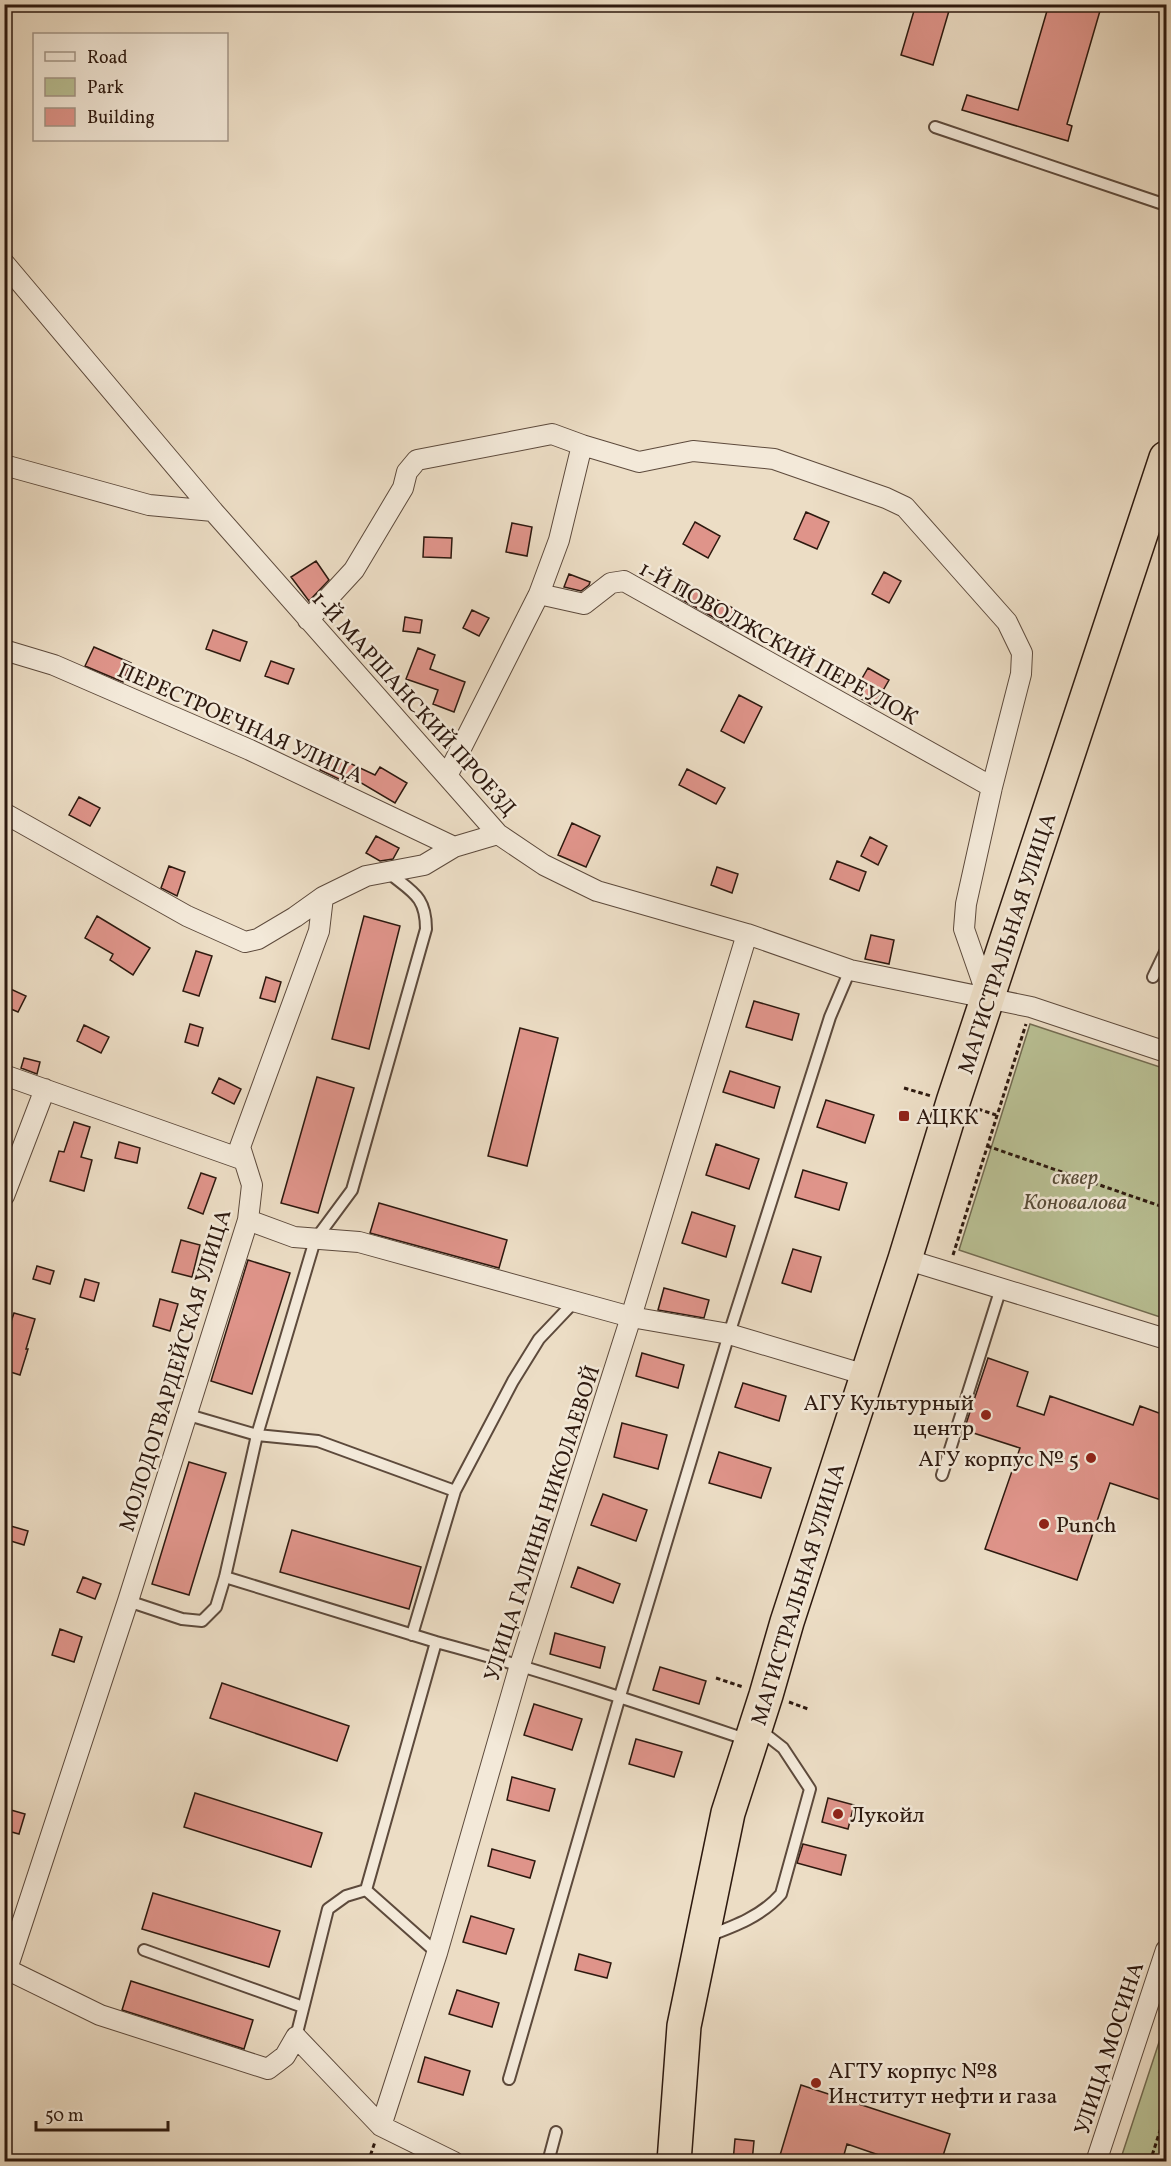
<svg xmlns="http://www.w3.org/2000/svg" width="1171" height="2166" font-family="Vollkorn,serif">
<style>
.green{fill:#b9c094;stroke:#736c52;stroke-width:1.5}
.building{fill:#df948a;stroke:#2d190f;stroke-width:1.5}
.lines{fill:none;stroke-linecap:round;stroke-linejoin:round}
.lane-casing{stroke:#5d4a3c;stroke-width:14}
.street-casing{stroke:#5d4a3c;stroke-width:22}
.highway-casing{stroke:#2d190f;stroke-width:36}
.path{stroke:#2d190f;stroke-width:3;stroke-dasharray:4.5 3;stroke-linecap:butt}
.lane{stroke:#f3e9d9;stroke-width:10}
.street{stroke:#f3e9d9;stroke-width:20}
.highway{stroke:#ecddc5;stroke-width:33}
.poi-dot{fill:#8f2418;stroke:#f3e9d9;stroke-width:2}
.labels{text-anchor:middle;stroke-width:5;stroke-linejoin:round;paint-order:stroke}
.street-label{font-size:22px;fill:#2d190f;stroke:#f3e9d9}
.poi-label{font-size:22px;fill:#2d190f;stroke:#f3e9d9;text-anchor:start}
.park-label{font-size:22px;font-style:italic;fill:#574b37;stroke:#f3e9d9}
</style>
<rect width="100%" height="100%" fill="#ecddc5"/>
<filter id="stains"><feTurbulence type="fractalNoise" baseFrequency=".00333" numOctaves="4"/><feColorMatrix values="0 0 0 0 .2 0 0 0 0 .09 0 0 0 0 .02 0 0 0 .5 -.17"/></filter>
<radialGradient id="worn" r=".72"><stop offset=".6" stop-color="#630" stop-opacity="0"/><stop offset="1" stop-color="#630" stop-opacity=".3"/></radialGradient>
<!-- green -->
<path class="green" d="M1030 1024 1166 1069V1319L959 1250Z
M1166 2021V2161H1120Z"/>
<!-- building -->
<path class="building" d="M916 4H951L933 65 901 55Z
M1049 4H1102L1067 124 1072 126 1068 141 962 110 967 95 1018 110Z
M806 512 829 522 817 549 794 539Z
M695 522 720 536 708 558 683 544Z
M512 523 532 527 527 556 506 552Z
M424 537 452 538 451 558 423 557Z
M316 561 329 580 309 601 291 577Z
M884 572 901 581 889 603 872 594Z
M569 574 590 582 589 585 581 591 564 587Z
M684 583 737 610 729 626 677 597Z
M472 610 489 618 479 636 463 628Z
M405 617 422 620 420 633 403 631Z
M213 630 247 642 240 661 206 649Z
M94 647 131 663 123 682 85 666Z
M418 648 435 655 430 669 465 682 454 712 433 704 438 690 406 679Z
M271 661 294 669 288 684 265 676Z
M868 668 889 680 874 706 853 694Z
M739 695 762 707 744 743 721 731Z
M328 753 375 775 380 767 407 783 395 803 348 775 345 782 320 770Z
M687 769 725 788 716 804 679 785Z
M79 797 100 808 90 826 69 815Z
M572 823 600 836 586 867 558 855Z
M376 836 399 848 393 859 380 861 366 853Z
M870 837 887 846 878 865 861 856Z
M837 861 866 872 859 891 830 879Z
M169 866 185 872 177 896 161 888Z
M717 867 738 874 732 893 711 885Z
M97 916 150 948 133 975 110 960 113 954 85 938Z
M364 916 400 926 369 1049 332 1039Z
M871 935 894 940 889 964 865 959Z
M196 951 212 956 199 996 183 991Z
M266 977 281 982 275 1002 260 998Z
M4 986 26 996 18 1012 4 1006Z
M754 1001 799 1014 792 1040 746 1027Z
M190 1024 203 1028 198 1046 185 1042Z
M84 1025 109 1037 101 1053 77 1041Z
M520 1028 558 1038 527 1166 488 1156Z
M24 1058 40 1062 37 1074 21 1068Z
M730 1071 780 1087 774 1108 723 1092Z
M317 1077 354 1088 318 1213 281 1203Z
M219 1078 241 1089 234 1104 212 1093Z
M826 1100 874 1115 865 1143 817 1127Z
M74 1122 90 1127 81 1157 92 1160 84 1191 50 1181 59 1151 64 1152Z
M119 1142 140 1148 137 1163 115 1158Z
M716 1144 759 1159 749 1189 706 1175Z
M803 1170 847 1183 839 1210 795 1197Z
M201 1173 216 1178 203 1214 188 1208Z
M379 1203 507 1240 499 1268 370 1233Z
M692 1212 735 1226 726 1257 682 1243Z
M181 1240 200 1245 192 1277 172 1272Z
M793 1249 821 1257 811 1292 782 1283Z
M248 1260 290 1273 252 1394 211 1381Z
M37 1266 54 1271 50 1284 33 1279Z
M85 1279 99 1283 94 1301 80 1297Z
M664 1288 709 1300 704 1318 658 1310Z
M160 1299 178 1304 170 1331 153 1326Z
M14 1313 35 1319 26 1349H28L20 1375 4 1370V1342Z
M642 1353 684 1365 678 1388 636 1376Z
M988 1358 1028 1372 1017 1406 1044 1415 1050 1396 1133 1425 1140 1406 1167 1416V1502L1110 1483 1077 1580 985 1549 1020 1448 964 1430Z
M743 1383 786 1396 779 1421 735 1407Z
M622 1423 667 1435 658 1469 614 1457Z
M719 1452 771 1468 761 1498 709 1483Z
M189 1462 226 1473 189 1595 152 1584Z
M603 1494 647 1510 636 1541 591 1525Z
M4 1524 28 1531 24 1545 4 1539Z
M292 1530 421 1567 409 1609 280 1572Z
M578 1567 620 1584 613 1603 571 1587Z
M83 1577 101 1584 95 1599 77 1592Z
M60 1629 82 1637 74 1662 52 1655Z
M555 1633 605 1647 600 1668 550 1654Z
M660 1667 706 1681 699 1704 653 1690Z
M222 1683 349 1726 337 1761 210 1718Z
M534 1704 582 1719 572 1750 524 1735Z
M636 1739 682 1752 674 1777 629 1764Z
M512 1777 555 1789 549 1811 507 1800Z
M195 1793 322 1833 311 1867 184 1827Z
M828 1798 854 1805 848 1829 822 1822Z
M4 1808 25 1814 19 1834 4 1830Z
M803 1844 846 1855 841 1875 797 1863Z
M492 1849 535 1861 530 1878 488 1866Z
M153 1893 280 1931 269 1967 142 1929Z
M471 1916 514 1929 506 1954 463 1942Z
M579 1954 611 1963 607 1978 575 1970Z
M131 1981 253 2020 244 2049 122 2010Z
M457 1990 499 2003 492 2027 449 2014Z
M425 2057 470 2071 463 2095 418 2082Z
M801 2085 950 2134 941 2162H899L847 2144 842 2162H778Z
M735 2139 754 2141 752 2162H733Z"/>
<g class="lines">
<defs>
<path id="lane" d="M935 127 1166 205
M1153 977 1166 950
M185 1414 257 1435 318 1441 455 1491
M942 1475 1001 1288
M225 1577 436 1642
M128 1601 182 1619 202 1621 216 1607 225 1577 257 1435 315 1240 352 1190 426 929C426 896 412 892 389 873
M412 1635 455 1491 513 1381 539 1339 575 1301
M708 1936C735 1926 762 1916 781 1894L810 1789 783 1748 760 1730
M144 1950 303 2007
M437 1953 366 1890 436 1642C541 1670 644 1705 748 1740
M296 2037 328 1909 346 1896 366 1890
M509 2079 620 1696 729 1334 830 1017 850 970
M548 2162 556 2132"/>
<path id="street" d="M4 263 213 511 498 834 544 865 597 891 747 934 850 970 1031 1007 1166 1052
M4 465 149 505 213 511
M539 594 584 604 611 583 624 581 992 787
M308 620 354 570 403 488 407 472 417 460 552 434 582 445
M4 650 54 665 250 750 454 847
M448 774 539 594 559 540 582 445 639 462 693 451 774 459 886 498 905 507 1007 622 1022 653 1021 674 992 787 966 904 964 929 987 995
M4 813 187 916 245 942 258 939 295 917 323 897
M4 1075 244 1160
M4 1196 45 1089
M248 1220 294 1237 359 1242 631 1317 729 1334 866 1375
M905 1259 1166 1339
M4 1968 100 2015 268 2069 285 2056 296 2037 381 2126 454 2162
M7 1969 128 1601 248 1220 252 1185 240 1147 319 931 323 897 366 876 424 865 454 847 498 834
M381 2126 437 1953 520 1665 631 1317 747 934
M1096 2162 1166 1950"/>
<path id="highway" d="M674 2162 684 2026 728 1813 766 1695 787 1622 905 1259 953 1102 1166 458"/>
</defs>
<!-- lane casing -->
<use href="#lane" class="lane-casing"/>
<!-- street casing -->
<use href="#street" class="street-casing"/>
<!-- highway casing -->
<use href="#highway" class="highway-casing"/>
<!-- path -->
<path class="path" d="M904 1088 931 1096
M978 1109 996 1115
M987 1146 1166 1208
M953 1255 1026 1024
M716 1678 743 1687
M789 1702 808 1709
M368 2162 375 2142
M1150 2162 1166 2112"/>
<!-- lane -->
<use href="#lane" class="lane"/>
<!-- street -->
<use href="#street" class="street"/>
<!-- highway -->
<use href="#highway" class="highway"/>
</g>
<!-- markers -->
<g class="poi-dot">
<rect x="898" y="1110" width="12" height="12" rx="3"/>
<circle cx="986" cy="1415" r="6"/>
<circle cx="1091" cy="1458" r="6"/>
<circle cx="1044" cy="1524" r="6"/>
<circle cx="838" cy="1814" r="6"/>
<circle cx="816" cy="2083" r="6"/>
</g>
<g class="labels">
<!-- street labels -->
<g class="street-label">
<text transform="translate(779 642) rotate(29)" y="8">1-Й ПОВОЛЖСКИЙ ПЕРЕУЛОК</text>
<text transform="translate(415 703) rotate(48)" y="8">1-Й МАРШАНСКИЙ ПРОЕЗД</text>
<text transform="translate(241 722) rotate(24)" y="8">ПЕРЕСТРОЕЧНАЯ УЛИЦА</text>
<text transform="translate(1006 943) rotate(-72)" y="8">МАГИСТРАЛЬНАЯ УЛИЦА</text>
<text transform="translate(174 1370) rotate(-73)" y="8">МОЛОДОГВАРДЕЙСКАЯ УЛИЦА</text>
<text transform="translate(541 1523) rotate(-72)" y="8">УЛИЦА ГАЛИНЫ НИКОЛАЕВОЙ</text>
<text transform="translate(797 1594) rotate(-73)" y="8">МАГИСТРАЛЬНАЯ УЛИЦА</text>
<text transform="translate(1108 2048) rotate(-72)" y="8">УЛИЦА МОСИНА</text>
</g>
<!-- poi labels -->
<g class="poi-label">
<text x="916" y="1124">АЦКК</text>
<text x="974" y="1410" text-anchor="end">АГУ Культурный<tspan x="974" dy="25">центр</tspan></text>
<text x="1079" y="1466" text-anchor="end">АГУ корпус № 5</text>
<text x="1056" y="1532">Punch</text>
<text x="850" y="1822">Лукойл</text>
<text x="828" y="2078">АГТУ корпус №8<tspan x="828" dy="25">Институт нефти и газа</tspan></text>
</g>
<!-- park labels -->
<g class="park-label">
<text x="1075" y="1184">сквер<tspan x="1075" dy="25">Коновалова</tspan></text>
</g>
</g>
<!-- margin -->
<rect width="1171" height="2166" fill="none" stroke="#ecddc5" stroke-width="24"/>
<rect x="6" y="6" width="1159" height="2154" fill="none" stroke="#2d190f" stroke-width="3"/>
<rect x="12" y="12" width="1147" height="2142" fill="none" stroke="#2d190f" stroke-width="1.5"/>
<!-- legend -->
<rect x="33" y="33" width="195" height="108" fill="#f3e9d9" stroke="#a49688" stroke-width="1.5"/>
<rect x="45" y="52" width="30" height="9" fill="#f3e9d9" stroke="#a49688" stroke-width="1.5"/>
<text x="87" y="63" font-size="18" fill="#2d190f">Road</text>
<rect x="45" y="78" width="30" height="18" fill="#b9c094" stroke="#a49688" stroke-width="1.5"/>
<text x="87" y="93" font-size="18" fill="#2d190f">Park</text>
<rect x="45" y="108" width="30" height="18" fill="#df948a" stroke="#a49688" stroke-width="1.5"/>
<text x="87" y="123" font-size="18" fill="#2d190f">Building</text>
<!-- scale -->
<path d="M36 2121v9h132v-9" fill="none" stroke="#2d190f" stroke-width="3"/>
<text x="45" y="2121" font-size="18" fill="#2d190f" stroke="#f3e9d9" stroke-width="4.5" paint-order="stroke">50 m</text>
<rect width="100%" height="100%" filter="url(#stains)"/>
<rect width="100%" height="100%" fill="url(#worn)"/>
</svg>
